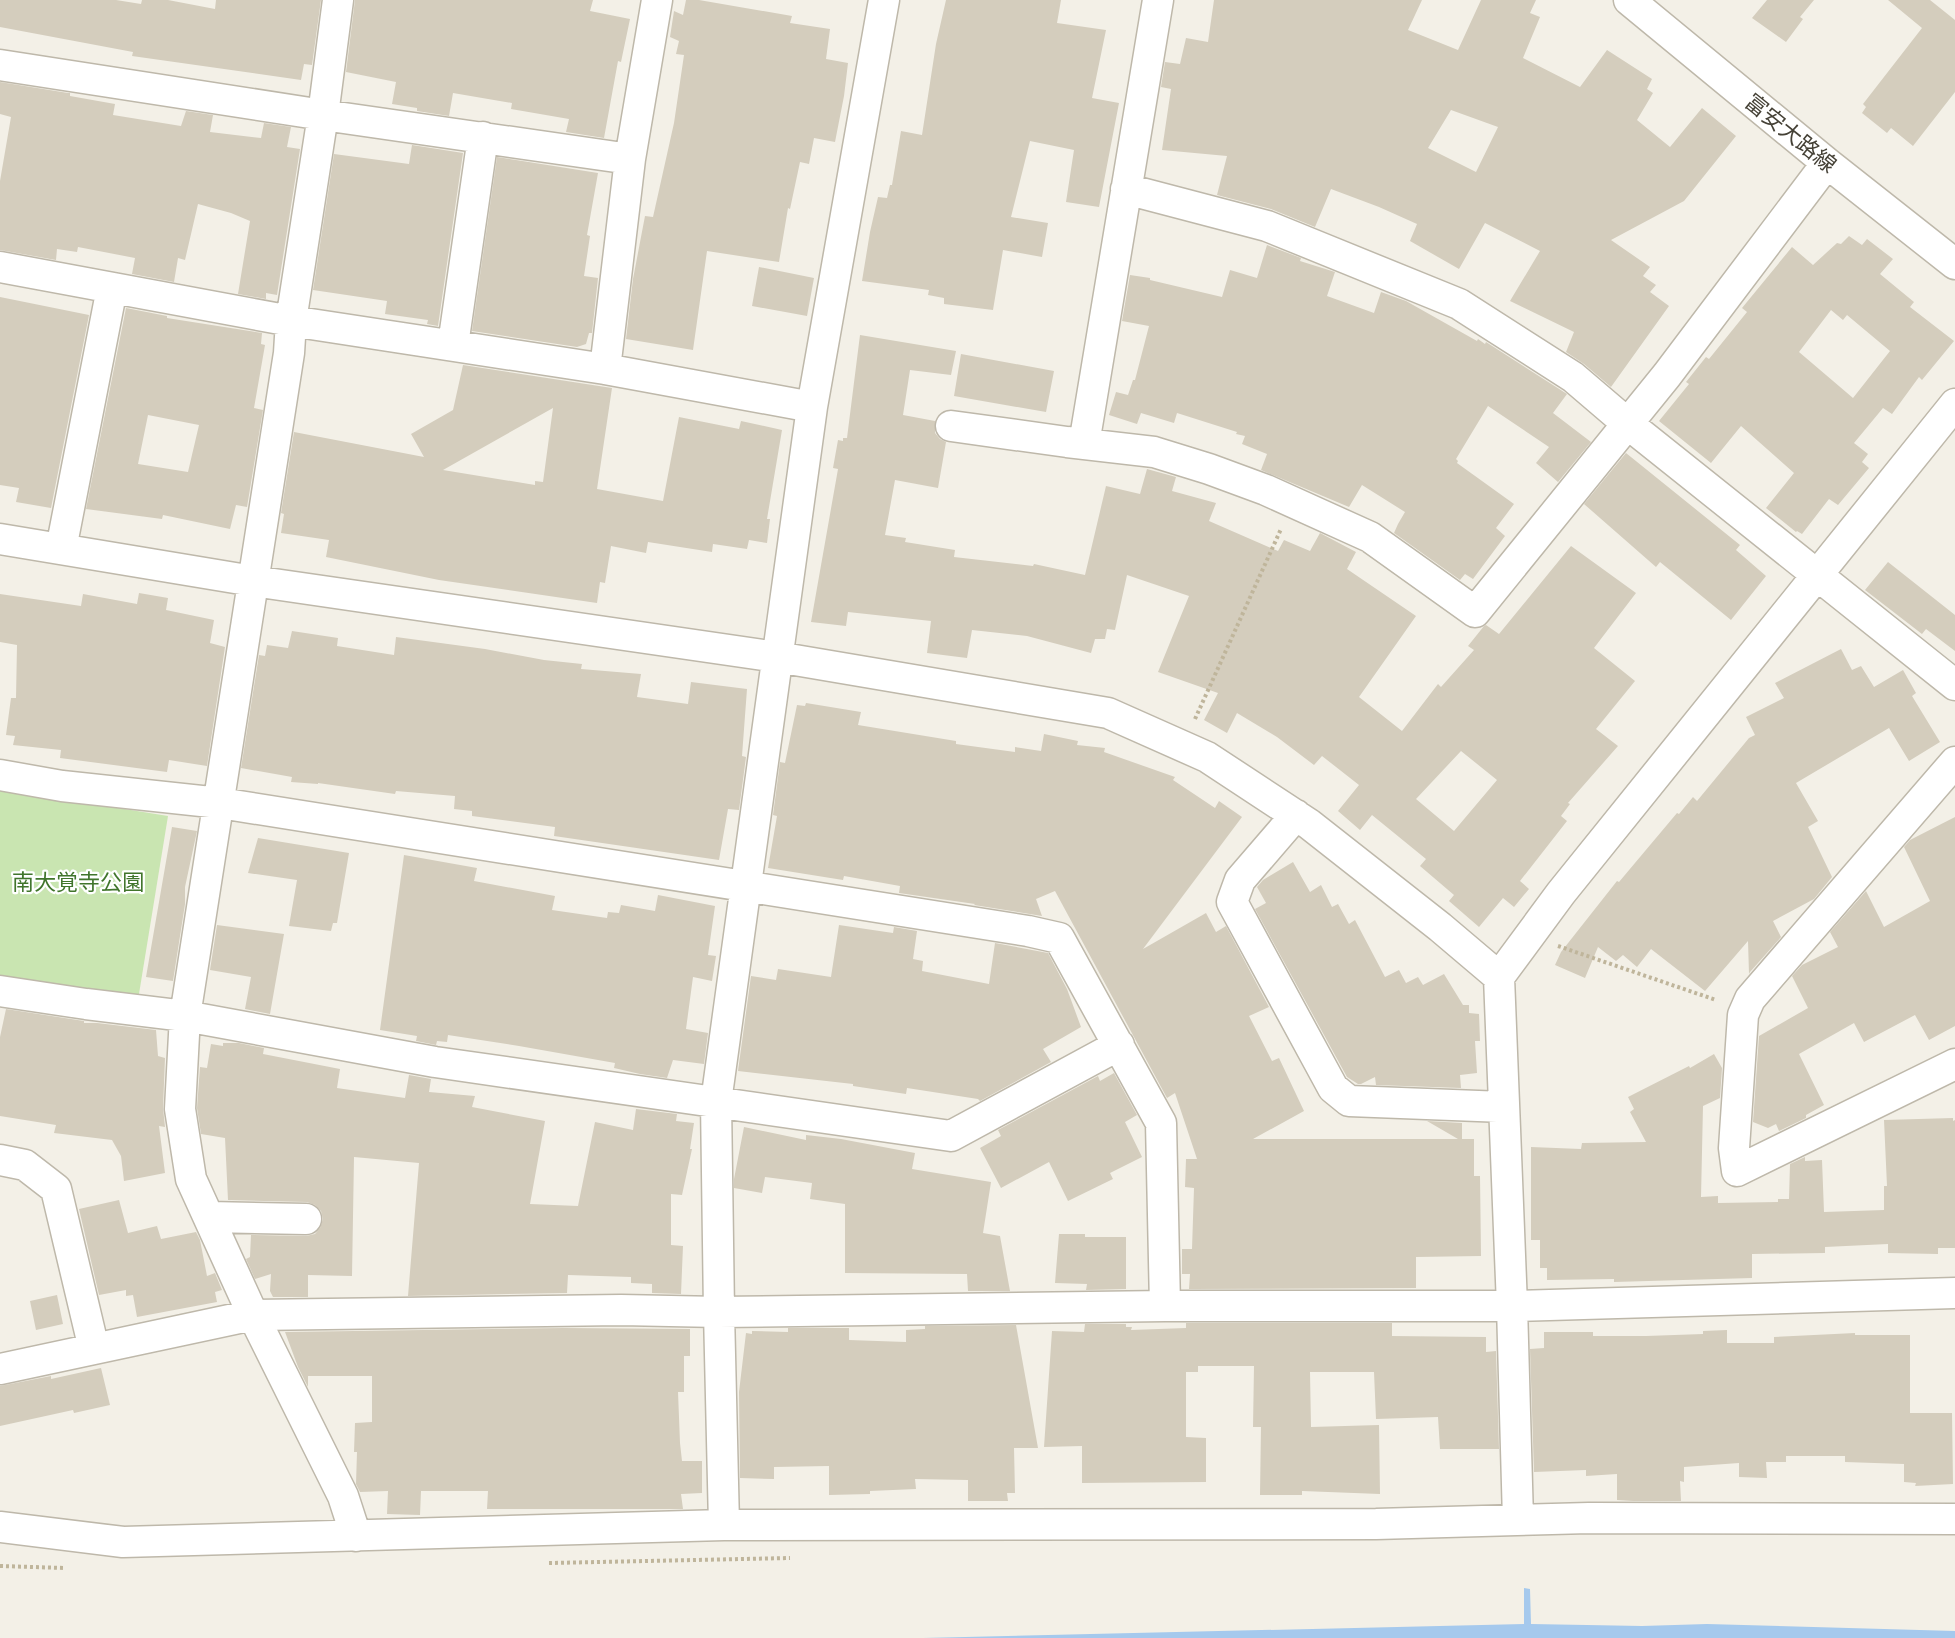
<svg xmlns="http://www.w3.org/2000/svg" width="1955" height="1638" font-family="Cabin,'Noto Sans JP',sans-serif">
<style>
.green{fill:#c9e5b1}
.water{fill:#a5c9ed}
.building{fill:#d4cdbd;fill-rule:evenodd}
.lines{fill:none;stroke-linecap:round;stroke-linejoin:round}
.minor-casing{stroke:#beb8aa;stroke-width:33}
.path{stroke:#bfb59b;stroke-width:4;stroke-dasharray:3 3;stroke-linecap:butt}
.minor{stroke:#fff;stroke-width:30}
.labels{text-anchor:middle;stroke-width:4.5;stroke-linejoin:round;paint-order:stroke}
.street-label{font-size:22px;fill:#454136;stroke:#fff}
.park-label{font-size:22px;fill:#41752c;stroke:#fff}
</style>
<rect width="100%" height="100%" fill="#f3f0e7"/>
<!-- green -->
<path class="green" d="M0 789 168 816 138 1000 0 979Z"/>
<!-- water -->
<path class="water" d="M1524 1588 1530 1589 1531 1624 1642 1626 1707 1624 1955 1631V1638H923L1524 1624Z"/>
<!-- building -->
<path class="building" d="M0 0H116L141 4 142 0H168L215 9 216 0H321L312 65 304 64 301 80 132 56 133 52 0 27Z
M355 0H593L590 11 630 19 621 62 618 61 604 138 566 132 569 119 511 109 512 103 453 93 449 116 417 111V108L392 104 396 82 346 72Z
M686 0H699L792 16 790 23 830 29 826 59 848 63 844 96 835 142 814 138 809 164 800 162 790 209 788 208 779 262 707 251 693 350 626 339 633 279 645 216 653 217 674 123 684 55 676 54 679 41 670 37 674 11 683 15Z
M946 0H1061L1057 23 1106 30 1092 98 1119 103 1099 207 1066 202 1074 150 1030 141 1011 217 1048 223 1042 257 1003 250 993 310 944 304V298L928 295 929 290 862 281 870 232 878 197 887 198 890 185H892L901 131 922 135 936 44Z
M1214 0H1422L1408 30 1458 50 1481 0H1536L1530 13 1540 17 1523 58 1580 87 1607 50 1652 79 1647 89 1653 93 1637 120 1670 147 1702 108 1736 136 1684 201 1611 240 1650 267 1643 276 1656 285 1650 292 1669 306 1611 387 1584 364 1566 352 1574 332 1510 301 1540 251 1485 223 1459 269 1410 241 1417 224 1379 207 1331 189 1315 227 1271 209 1217 195 1227 156 1162 150 1171 89 1161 87 1165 62 1180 64 1186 38 1208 42ZM1451 110 1498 127 1476 172 1428 148Z
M1767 0H1814L1800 17 1803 19 1786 42 1752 18Z
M1888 0H1930L1955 20V92L1913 146 1891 128 1887 133 1862 113 1866 107 1863 104 1922 28Z
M0 82 68 93H70V96L115 104 113 115 181 126 186 111 213 115 210 132 261 138 264 123 291 127 287 147 300 149 277 295 266 293V299L238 294 250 221 231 213 198 204 185 260 178 258 174 282 132 274 135 258 78 247 77 252 57 249 56 260 0 250V181L11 117 0 114Z
M412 145 463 153 438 326 427 324 428 320 385 314 387 301 313 290 334 154 409 164Z
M497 157 598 173 587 235 590 236 584 276 598 278 592 333H589L586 344 577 347 472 331Z
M1849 236 1862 245 1867 239 1893 259 1880 274 1914 302 1910 307 1954 341 1922 380 1919 377 1892 414 1883 408 1854 443 1868 454 1862 462 1869 468 1838 505 1829 499 1802 534 1797 531 1796 532 1766 508 1794 473 1741 426 1711 463 1659 421 1689 384 1686 382 1706 357 1709 359 1747 312 1742 308 1792 247 1813 265 1837 243 1841 244ZM1831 310 1843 320 1847 315 1890 351 1853 398 1799 352Z
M1267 245 1301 258 1300 261 1335 272 1327 296 1374 313 1381 292 1406 301 1477 341 1478 339 1485 344 1486 342 1567 394 1553 413 1591 442 1558 482 1536 463 1549 447 1488 406 1456 459 1458 461 1457 463 1514 504 1496 528 1505 536 1473 579 1465 574 1460 580 1394 533 1398 524 1405 512 1362 485 1349 507 1261 470 1267 454 1242 444 1245 436 1236 434 1237 432 1177 413 1174 423 1141 413 1137 424 1109 415 1116 392 1128 395 1133 380H1135L1149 326 1122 321 1130 275 1150 278V280L1222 297 1230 270 1257 278Z
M759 267 814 278 807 316 752 306Z
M0 297 89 315 51 508 16 502 19 488 0 485Z
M126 308 167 316V318L262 333 261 344 265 345 254 408 263 410 247 507 236 505 230 529 163 515 162 519 86 509ZM148 415 199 425 188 472 138 464Z
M860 335 956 351 951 375 910 370 903 415 935 421V433L940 439 946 442 938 488 895 480 885 535 906 538 905 542 955 550 954 557 1033 566 1034 564 1085 575 1106 486 1140 494 1147 469 1176 477 1172 491 1216 503 1209 521 1278 551 1284 540 1310 551 1320 533 1356 552 1347 569 1416 616 1359 697 1402 731 1438 684 1441 687 1474 650 1468 646 1484 626 1486 625 1499 634 1571 546 1636 593 1594 648 1635 681 1596 729 1618 746 1568 803 1570 804 1561 816 1567 821 1520 881 1529 889 1514 907 1503 898 1479 927 1449 901 1454 895 1420 866 1426 859 1372 815 1360 830 1338 811 1359 785 1322 756 1314 765 1277 737 1237 713 1227 733 1204 720 1218 693 1158 672 1189 596 1127 575 1115 630 1107 629 1105 639H1095L1091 653 1027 636 972 630 967 658 927 653 931 621 848 612 846 626 811 622 838 469 833 468 838 440 843 441V438H847ZM1461 751 1497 780 1454 831 1416 799Z
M961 354 1054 371 1046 412 954 396Z
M463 365 612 388 597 489 663 501 679 417 739 429 741 421 782 430 767 519H770L767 543 749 540 747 549 713 544 712 552 648 542 646 553 611 546 605 583 600 582 597 603 439 580 326 557 329 540 281 533 284 514 281 513 294 432 424 457 411 434 453 410ZM553 408 543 482 535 481V485L443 470Z
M1626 453 1740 545 1736 550 1766 576 1731 620 1660 562 1656 567 1584 504Z
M1888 562 1955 615V651L1926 629 1922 634 1865 590Z
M139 593 168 598 166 610 214 620 210 643 225 647 207 766 169 760 167 772 60 758 61 750 13 745 15 736 6 735 11 698H16L17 645 0 642V594L81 606 83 594 137 604Z
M292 631 338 638 337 646 394 655 396 637 485 649 544 660 582 664 581 669 641 674 637 697 688 704 691 682 747 689 742 756 746 757 739 810 728 809 719 860 554 836 555 827 472 816V811L454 809 455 796 396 791 395 794 318 783V784L291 782 292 777 241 768 259 655 265 656 267 645 288 648Z
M1841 649 1852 670 1861 666 1874 687 1903 670 1916 693 1912 696 1940 742 1909 761 1889 728 1796 783 1818 821 1808 827 1832 877 1814 899 1773 921 1781 937 1750 972 1749 974 1748 941 1705 991 1651 949 1637 967 1623 955 1616 961 1598 947 1585 978 1555 965 1561 952 1617 881 1619 882 1677 813 1679 814 1693 797 1697 801 1749 738 1755 735 1746 717 1784 698 1775 683Z
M806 703 861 712 858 725 956 741V744L1015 752V747L1041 751 1044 734 1078 741 1077 745 1105 748 1104 752 1175 777 1173 780 1215 808 1219 801 1242 817 1143 949 1206 913 1216 932 1226 926 1269 1007 1249 1016 1272 1061 1279 1058 1304 1111 1253 1139H1458L1427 1121 1462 1123V1139H1474V1176H1480L1481 1256 1416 1257V1288L1189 1289 1190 1274H1182V1249H1192L1194 1188 1185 1187 1186 1159H1197L1175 1093 1167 1098 1055 891 1036 899 1042 916 974 905 975 904 899 893 900 886 844 876 843 880 768 868 777 816 773 815 780 762 785 763 797 705 805 706Z
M1955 817V1026L1929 1040 1915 1015 1864 1042 1854 1023 1799 1054 1824 1105 1806 1115V1118L1779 1131 1776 1124 1768 1128 1753 1122 1759 1036 1808 1008 1792 976 1802 965 1838 947 1830 932 1866 891 1884 927 1930 901 1904 847 1910 840Z
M172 827 197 831 185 887V904L173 981 146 977Z
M258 838 349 853 337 923H333L331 931 289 926 297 880 248 873Z
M404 855 477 868 474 881 555 896 552 910 607 918 608 912 619 913 621 905 655 911 658 895 715 906 708 955 716 956 712 981 693 977 686 1029 708 1033 704 1064 673 1060 667 1078 640 1074 614 1068 615 1063 519 1046 448 1035 447 1042 437 1041 436 1045 416 1041 417 1036 380 1030Z
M1293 862 1310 892 1321 885 1332 907 1338 904 1349 924 1355 920 1385 977 1399 970 1406 983 1418 977 1423 985 1444 974 1463 1005H1469V1013L1479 1014 1480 1041H1475L1477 1073 1460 1075 1461 1088 1376 1085 1375 1077 1361 1084H1358L1347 1077 1255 909 1266 903 1257 887 1263 880Z
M217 925 284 934 270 1014 245 1009 251 977 210 970Z
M839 925 893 933 894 927 917 931 913 959 923 961 922 971 989 984 995 943 1048 953 1067 989 1081 1027 1043 1049 1051 1062 980 1101 978 1099 907 1088 906 1094 853 1086V1084L738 1071 751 976 776 980 778 969 831 977Z
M6 1009 84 1021V1023H97L156 1030 158 1056 165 1058 163 1108 165 1127 159 1126 165 1173 124 1181 121 1156 112 1140 54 1133 56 1125 0 1116V1037Z
M223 1043H239L264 1048 263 1054 340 1069 337 1088 405 1098 409 1075 431 1079 429 1092 475 1096 472 1107 545 1121 530 1204 578 1206 595 1122 633 1130 636 1109 677 1114 676 1121 694 1123 690 1149H692L682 1195 671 1194V1245L683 1246 681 1294 652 1293V1284L631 1283V1277L568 1275 567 1293 408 1296 419 1163 354 1157 352 1276 308 1275V1297H273L270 1291 271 1274 255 1279 246 1259 250 1257 251 1235 306 1236 315 1234 320 1228 323 1219 321 1211 315 1205 307 1202 228 1200 225 1138 201 1134 197 1108 200 1067 207 1068 211 1044 223 1046Z
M1714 1054 1722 1068 1720 1098 1703 1106 1701 1197 1718 1196V1203L1778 1202V1199H1789L1790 1164 1805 1157V1161L1822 1160 1824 1212 1884 1210V1186H1887L1884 1120 1953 1118V1121L1955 1120V1248H1938V1254L1888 1253V1244L1825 1247V1253L1752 1254V1278L1614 1282V1279L1547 1280V1268H1540V1240H1531V1147L1581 1149 1582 1143 1646 1142 1630 1112 1634 1109 1628 1097 1689 1066 1690 1068Z
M1114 1073 1137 1115 1125 1122 1142 1157 1110 1173 1113 1179 1068 1201 1049 1162 1001 1188 980 1148 1001 1136 998 1130 1098 1076 1100 1081Z
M744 1127 806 1140V1135L841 1139 915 1153 912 1169 991 1182 983 1233 1000 1236 1010 1291H968L967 1274 845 1273V1204L810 1199 812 1183 765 1177 762 1193 734 1188V1179Z
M119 1200 128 1233 157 1226 161 1239 196 1232 200 1240 207 1276 215 1273 222 1290 215 1292 217 1302 137 1317 133 1295 126 1296V1290L99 1295 79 1209Z
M1059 1234H1085V1237H1126V1289L1086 1290 1087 1284 1055 1283Z
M57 1295 63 1324 36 1330 30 1301Z
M1186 1323H1392V1336L1486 1337V1352L1496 1351 1499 1449H1440L1438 1417 1376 1419 1374 1372H1310L1311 1427 1379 1425 1380 1494 1302 1491V1495H1260L1261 1427H1253L1254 1366H1198V1372H1186V1437L1206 1438V1482L1082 1483V1446L1044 1447 1052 1331 1084 1332 1085 1324H1126V1327H1132L1131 1330 1186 1328Z
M1016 1325 1038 1448H1014L1015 1493H1007L1008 1501H968V1480L915 1479 916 1489 870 1491V1494L829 1495V1466L774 1467V1479L740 1478 739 1392 746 1333 752 1334V1331L788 1332V1328H849V1340L906 1342V1330L925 1329V1326Z
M564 1328 690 1329V1356H684V1392H678L680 1443 682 1461H702V1493L681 1494 683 1509H487L488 1491H421L420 1515 387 1514 388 1491 360 1492 356 1484 357 1452H354L355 1423 372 1422V1376H308V1387L298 1367 285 1332Z
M1727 1330V1343H1774V1337L1855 1333V1335H1910V1413H1952L1953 1484 1915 1486 1916 1483 1904 1482V1464L1845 1462V1456H1786V1462H1766L1767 1478 1739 1477V1463L1684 1467V1482L1680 1481 1681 1501H1633L1617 1500V1474L1586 1476V1470L1534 1472 1530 1349 1544 1348V1332H1593V1336H1646L1703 1334V1331Z
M101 1368 110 1405 74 1413 73 1410 0 1426V1386L51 1376V1379Z"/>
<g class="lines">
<defs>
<path id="minor" d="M338 0 323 115 291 321 289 353 185 1016 180 1109 191 1179 253 1315 343 1496 356 1536
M1629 0 1827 163 1955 264
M0 65 323 115 630 159
M1126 189 1267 226 1459 304 1573 377 1628 424 1955 685
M0 267 291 321 605 369 812 407
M453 345 483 137
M605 369 630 159 657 0
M951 426 1067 442 1154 452 1209 469 1266 490 1370 537 1475 612 1667 375 1827 163
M1084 444 1158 0
M0 539 253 581 777 657 1108 713 1207 757 1309 824 1440 927 1499 977
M61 549 112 288
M1955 762 1750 999 1743 1015 1734 1148 1737 1171 1955 1064
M0 775 62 786 220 803 1028 931 1059 938 1161 1123 1165 1306
M1296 815 1240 880 1232 902 1333 1088 1349 1101 1504 1107
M0 991 86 1004 185 1016 435 1062 951 1136 1119 1045
M0 1160 25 1165 56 1189 94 1349
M209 1217 306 1219
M0 1369 253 1315 621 1310 719 1312 1165 1306H1512L1955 1293
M1518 1520 1512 1306 1499 977 1561 893 1955 404
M724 1525 719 1312 716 1102 812 407 884 0
M0 1527 123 1542 724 1525 1376 1524 1589 1518 1955 1519"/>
</defs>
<!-- minor casing -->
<use href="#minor" class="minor-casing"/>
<!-- path -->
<path class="path" d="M1195 719 1281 529
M1558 946 1716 1000
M549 1563 790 1558
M0 1566 65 1568"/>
<!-- minor -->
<use href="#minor" class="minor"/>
</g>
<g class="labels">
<!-- street labels -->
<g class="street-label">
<text transform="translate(1791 133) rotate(39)" y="8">富安大路線</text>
</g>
<!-- park labels -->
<g class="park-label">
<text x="78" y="890">南大覚寺公園</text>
</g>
</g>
</svg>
